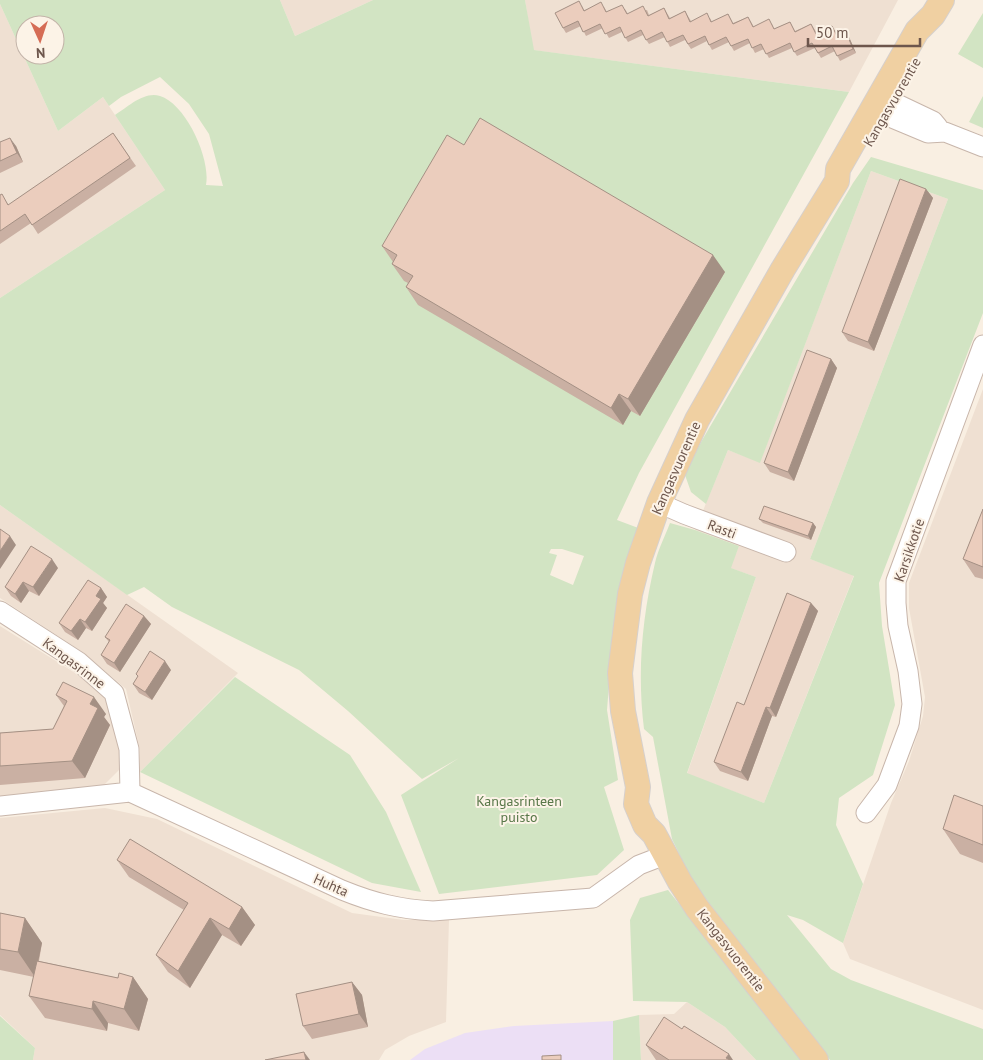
<svg xmlns="http://www.w3.org/2000/svg" width="983" height="1060" font-family="'PT Sans',sans-serif">
<style>
.residential{fill:#efe0d2}
.education{fill:#ecdff5}
.green{fill:#d2e4c3;fill-rule:evenodd}
.lines{fill:none;stroke-linecap:round;stroke-linejoin:round}
.minor-casing{stroke:#c8b6ab;stroke-width:21}
.major-casing{stroke:#d6d0cd;stroke-width:26}
.minor{stroke:#fff;stroke-width:19}
.major{stroke:#f0d0a2;stroke-width:24}
.wall{fill:#cab0a3}
.shaded-wall{fill:#a49084}
.building{fill:#ebcdbd;stroke:#a49084}
.labels{text-anchor:middle;stroke-width:4;stroke-linejoin:round;paint-order:stroke}
.street-label{font-size:14px;fill:#6d564c;stroke:#fcf3e7}
.park-label{font-size:14px;fill:#587748;stroke:#fcf3e7}
</style>
<rect width="100%" height="100%" fill="#f9efe2"/>
<!-- residential -->
<path class="residential" d="M280 0H373L295 36Z
M525 0H898L849 92 533 50Z
M0 4 58 131 103 97 165 190 0 298Z
M871 171 948 199 810 559 854 575 764 803 687 774 756 577 730 568 739 546 695 530 728 450 760 462Z
M983 389V1010L850 959 843 943 891 803 909 761 923 716 925 697 909 608V583Z
M0 505 238 673 140 772V750L126 689 84 653 0 598Z
M0 626 72 671 107 696 121 750 120 769 101 788 0 798Z
M105 808 157 819 352 913 404 920H449L446 1022 409 1036 385 1050 379 1060H33L35 1048 0 1015V818Z
M687 1002 725 1027 756 1060H641L639 1015 674 1014Z"/>
<!-- education -->
<path class="education" d="M613 1021V1060H410L425 1049 465 1033 514 1026Z"/>
<!-- green -->
<path class="green" d="M0 0H280L295 36 373 0H525L534 50 849 92 639 473 617 520 641 529 614 622 607 710 618 780 604 787 624 850 597 875 439 894 401 795 459 758 422 779 348 711 299 670 172 607 144 587 127 595 0 505V298L165 190 115 115C128 107 144 91 160 96 186 104 211 159 206 185L223 186 209 134 189 104 160 77 121 97 109 106 103 97 58 131 0 4ZM25 25H55V55H25ZM551 549H562L584 556 573 585 550 575 557 555 549 553Z
M983 13V68L958 54Z
M983 96V128L969 122Z
M871 157 983 190V313L879 583 882 626 895 705 873 775 839 798 836 825 863 884 843 943 803 920 787 915 831 969 851 980 983 1029V1060H830L693 882 672 839 653 737 644 729C637 673 642 618 655 563 658 550 665 536 670 523L695 530 739 546 731 568 756 577 687 773 764 803 854 576 810 559 948 199 871 171 760 463 728 450 706 504 691 492 685 475 701 442 853 183Z
M235 677 350 755 386 812 421 892 372 883 140 772Z
M668 890 803 1060H756L725 1027 687 1002 633 1001 630 920 640 898Z
M639 1015 641 1060H613V1021Z
M0 1016 35 1048 33 1060H0Z"/>
<g class="lines">
<defs>
<path id="minor" d="M876 101 885 115 928 133 945 132 983 147
M876 101 893 102 933 121 938 127
M659 503 684 514 786 552
M0 611 79 662 114 693 129 749 130 792
M0 806 130 792 342 890C374 903 399 909 433 911L593 898 639 865 665 855
M866 813 887 785 909 726 912 704 908 671 898 626 896 603V581L983 345"/>
<path id="major" d="M816 1060 697 908 680 882 654 834 645 825 636 804 638 787 623 711 620 673 630 594 638 563 659 503 697 420 783 269 837 181 838 169 917 31 933 15 942 0"/>
</defs>
<!-- minor casing -->
<use href="#minor" class="minor-casing"/>
<!-- major casing -->
<use href="#major" class="major-casing"/>
<!-- minor -->
<use href="#minor" class="minor"/>
<!-- major -->
<use href="#major" class="major"/>
</g>
<!-- wall -->
<path class="wall" d="M582 6 584 10 604 7 607 12 625 9 628 14 647 10 649 15 664 8 670 18 685 11 691 21 710 18 712 22 728 14 733 23 748 17 754 27 772 24 774 29 790 22 795 31 811 24 817 33 835 30 838 36 846 32 849 37 856 53 840 61 835 51 821 58 815 48 797 56 792 48 769 58 764 49 755 53 750 43 734 51 729 42 712 50 707 41 691 49 685 40 670 47 665 37 649 44 643 35 628 42 622 32 609 38 603 28 586 36 581 26 566 33 563 28Z
M113 133 136 166 38 234 31 223 0 244V195L9 205Z
M0 142 16 146 23 162 0 173Z
M464 145 725 272 640 416 631 411 623 425 418 305 406 287 408 283 404 281 392 264 393 262 382 246Z
M926 189 933 198 874 351 848 341 842 332Z
M831 359 837 368 794 481 770 472 764 463Z
M983 509V579L975 577 963 559Z
M759 519 813 523 816 527 811 540 763 523Z
M58 568 39 596 29 591 21 603 11 596 5 587Z
M101 588 107 597 103 603 107 608 92 631 86 628 78 640 65 632 59 623Z
M811 603 818 611 776 717 772 716 748 781 720 771 714 762 744 705Z
M144 616 151 624 120 672 107 664 101 655 109 642 105 637Z
M171 670 152 700 139 693 133 684 138 677 136 674Z
M56 695 106 714 104 717 110 725 85 778 0 785V733L53 729 64 706Z
M983 806V863L960 854 943 829Z
M117 860 242 907 255 925 241 946 222 935 190 988 168 972 156 955 184 910 129 877Z
M0 913 25 918 42 943 39 961 118 978 133 977 148 999 139 1031 108 1023 107 1031 45 1018 29 996 34 977 0 970Z
M352 982 362 995 368 1027 312 1039 303 1026Z
M646 1045 733 1060H656Z"/>
<!-- shaded-wall -->
<path class="shaded-wall" d="M846 32 849 37 856 53 853 49Z
M10 138 16 146 23 162 17 153Z
M926 189 933 198 874 351 868 342Z
M713 255 725 272 640 416 628 399Z
M831 359 837 368 794 481 788 472Z
M619 394 631 411 623 425 611 408Z
M813 523 816 527 811 540 808 536Z
M10 536 16 545 0 569V551Z
M52 559 58 568 39 596 33 587Z
M23 582 29 591 21 603 15 594Z
M101 588 107 597 103 603 107 608 92 631 85 622 96 596Z
M811 603 818 611 776 717 770 708Z
M144 616 151 624 120 672 114 663Z
M80 619 86 628 78 640 71 631Z
M165 661 171 670 152 700 145 692Z
M94 697 106 714 104 717 110 725 85 778 72 761 90 704Z
M766 707 772 716 748 781 741 772Z
M242 907 255 925 241 946 229 929Z
M25 918 42 943 35 977 18 952Z
M210 918 222 935 190 988 178 971Z
M133 977 148 999 139 1031 124 1009Z
M352 982 362 995 368 1027 359 1014Z
M93 1001 108 1023 107 1031 92 1009Z
M304 1052 310 1060H306Z
M729 1054 733 1060H728L726 1058Z"/>
<!-- building -->
<path class="building" d="M579 1 584 11 601 2 606 12 622 5 627 14 643 6 648 16 664 8 669 19 685 11 690 22 707 13 711 22 728 14 733 24 748 17 753 27 769 19 774 29 790 22 795 32 811 24 816 34 832 26 837 36 846 32 853 49 837 56 832 46 818 53 812 43 794 52 790 43 766 54 761 44 752 48 748 39 731 46 726 37 709 45 705 36 688 44 683 35 667 42 662 32 646 40 641 30 625 38 620 27 605 34 600 24 583 32 578 21 563 28 555 13Z
M480 118 713 255 628 399 619 394 611 408 406 287 413 276 392 264 397 255 382 246 447 135 464 145Z
M113 133 130 158 32 225 25 214 0 231V195L2 194 8 205Z
M10 138 17 153 0 161V142Z
M900 179 926 189 868 342 842 332Z
M807 350 831 359 788 472 764 463Z
M764 506 813 523 808 536 759 519Z
M983 509V567L963 559Z
M0 529 10 536 0 551Z
M31 546 52 559 33 587 23 582 15 594 5 587Z
M88 580 101 588 96 596 101 599 85 622 80 619 71 631 59 623Z
M787 593 811 603 770 708 766 707 741 772 714 762 737 702 744 705Z
M126 604 144 616 114 663 101 655 110 640 105 637Z
M150 651 165 661 145 692 133 684 138 676 136 674Z
M63 682 94 697 90 704 98 708 72 761 0 766V733L53 729 67 701 56 695Z
M954 795 983 806V845L943 829Z
M130 839 242 907 229 929 210 918 178 971 156 955 188 903 117 860Z
M0 913 25 918 18 952 0 949Z
M37 961 118 978 119 973 133 977 124 1009 93 1001 92 1009 29 996Z
M352 982 359 1014 303 1026 296 994Z
M664 1017 682 1029 684 1026 729 1054 726 1058 730 1060H669L646 1045Z
M304 1052 306 1060H265Z
M561 1055V1060H542V1056Z"/>
<g class="labels">
<!-- street labels -->
<g class="street-label">
<text transform="translate(892 102) rotate(-60)" y="5">Kangasvuorentie</text>
<text transform="translate(676 468) rotate(-66)" y="5">Kangasvuorentie</text>
<text transform="translate(722 529) rotate(21)" y="5">Rasti</text>
<text transform="translate(909 550) rotate(-71)" y="5">Karsikkotie</text>
<text transform="translate(74 663) rotate(37)" y="5">Kangasrinne</text>
<text transform="translate(331 885) rotate(24)" y="5">Huhta</text>
<text transform="translate(731 950) rotate(52)" y="5">Kangasvuorentie</text>
</g>
<!-- park labels -->
<g class="park-label">
<text x="519" y="806">Kangasrinteen<tspan x="519" dy="16">puisto</tspan></text>
</g>
</g>
<!-- north arrow -->
<g transform="translate(40 40) rotate(177)"><circle r="24" fill="#fcf3e7" stroke="#c3b4a9"/>
<path d="M0-4L9 19L0 12L-9 19Z" fill="#d56c55"/>
<text y="-8" font-size="14" font-weight="bold" text-anchor="middle" fill="#6d564c">N</text>
</g>
<!-- scale -->
<path d="M808 38v8h112v-8" fill="none" stroke="#6d564c" stroke-width="2.5"/>
<text x="816" y="38" font-size="15" fill="#6d564c" stroke="#fcf3e7" stroke-width="4" paint-order="stroke">50 m</text>
</svg>
